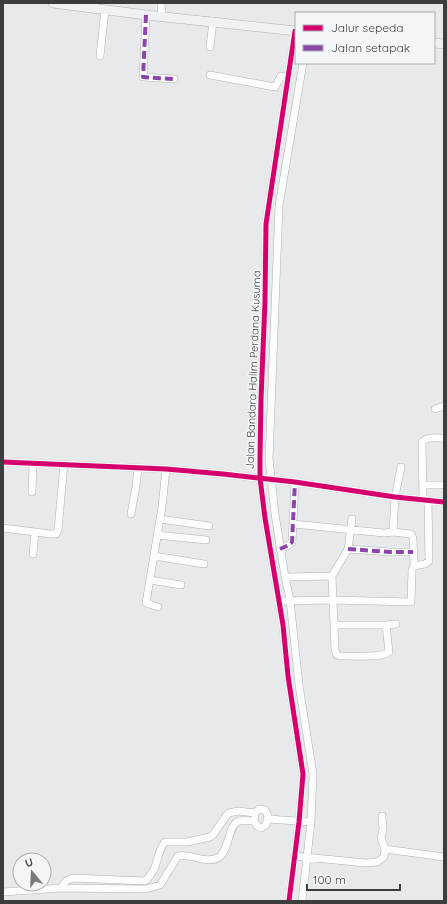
<svg xmlns="http://www.w3.org/2000/svg" width="447" height="904" font-family="Quicksand,sans-serif">
<style>
.lines{fill:none;stroke-linecap:round;stroke-linejoin:round}
.street-casing{stroke:#b1b2b2;stroke-width:8}
.secondary-casing{stroke:#b1b2b2;stroke-width:10}
.street{stroke:#fbfcfc;stroke-width:7}
.secondary{stroke:#eef2f2;stroke-width:9}
.quiet{stroke:#8e44ad;stroke-width:4;stroke-dasharray:8 4;stroke-linecap:butt}
.cycleway-casing{stroke:#f3f6f8;stroke-width:8}
.cycleway{stroke:#d6006c;stroke-width:5}
.labels{text-anchor:middle;stroke-width:3;stroke-linejoin:round;paint-order:stroke}
.street-label{font-size:11px;fill:#3c3d3e;stroke:#f3f6f8}
</style>
<rect width="100%" height="100%" fill="#e7e9ea"/>
<g class="lines">
<defs>
<path id="street" d="M161 3 162 16
M146 15 143 77 174 79
M210 47 213 21
M100 56 105 10
M210 75 275 87 281 76 288 77
M435 409 444 406
M3 462 166 469 223 474 295 482 395 497 444 502
M423 485H444
M32 492 33 464
M423 500 422 442C427 437 437 437 444 439
M131 514 136 486 138 468
M160 519 209 526
M293 524 384 533 393 532 395 497 401 467
M3 528 51 534H56L58 530 64 464
M393 532 411 534 413 538 414 566
M157 535 206 540
M280 549 289 545 292 542 295 482
M348 549 390 552H413
M33 554 35 532
M154 556 204 564
M332 576 335 650 337 655 340 656C351 656 382 658 389 652L386 625H334
M285 577 332 576 348 549 352 519
M150 580 181 585
M279 601 333 600 411 602 412 570 414 566 425 564 429 561 428 500
M158 607 146 603 162 507 166 469
M386 625 396 624
M259 809 265 810 268 816 266 825 261 828 257 826 254 821 255 813Z
M268 819 311 822
M385 849 444 857
M294 856 366 863 377 862 384 857 385 849 381 838 383 830 382 816
M61 888 66 881 73 878 145 881C160 869 155 853 165 842H187L210 837 213 835 226 816 229 813 238 811 255 813
M3 892 61 888 146 889 160 885 178 856C190 853 205 864 218 858 230 851 227 826 239 821 243 820 250 821 254 821
M289 901 299 822 303 774 288 676 283 625 265 518 260 478V457L261 399 265 301 266 224 295 31
M302 901 311 822 313 774 299 685 290 600 285 577 275 514 269 459 279 206 303 63"/>
<path id="secondary" d="M53 3 146 15 296 31
M434 43 444 44"/>
</defs>
<!-- street casing -->
<use href="#street" class="street-casing"/>
<!-- secondary casing -->
<use href="#secondary" class="secondary-casing"/>
<!-- street -->
<use href="#street" class="street"/>
<!-- secondary -->
<use href="#secondary" class="secondary"/>
<!-- quiet -->
<path class="quiet" d="M146 15 143 77 174 79
M280 549 289 545 292 542 295 482
M348 549 390 552H413"/>
<defs>
<path id="cycleway" d="M3 462 166 469 223 474 295 482 395 497 444 502
M289 901 299 822 303 774 288 676 283 625 265 518 260 478V457L261 399 265 301 266 224 295 31"/>
</defs>
<!-- cycleway casing -->
<use href="#cycleway" class="cycleway-casing"/>
<!-- cycleway -->
<use href="#cycleway" class="cycleway"/>
</g>
<g class="labels">
<!-- street labels -->
<g class="street-label">
<text transform="translate(253 370) rotate(-88)" y="4">Jalan Bandara Halim Perdana Kusuma</text>
</g>
</g>
<!-- border -->
<rect width="447" height="904" fill="none" stroke="#3c3d3e" stroke-width="8"/>
<!-- legend -->
<rect x="295" y="12" width="140" height="52" fill="#f3f6f8" stroke="#aaacae"/>
<rect x="303" y="25" width="20" height="6" fill="#d6006c" stroke="#aaacae"/>
<text x="331" y="32" font-size="12" fill="#3c3d3e">Jalur sepeda</text>
<rect x="303" y="45" width="20" height="6" fill="#8e44ad" stroke="#aaacae"/>
<text x="331" y="52" font-size="12" fill="#3c3d3e">Jalan setapak</text>
<!-- north arrow -->
<g transform="translate(32 872) rotate(342)"><circle r="19" fill="#f3f6f8" stroke="#aaacae"/>
<path d="M0-3L7 15L0 10L-7 15Z" fill="#78797a"/>
<text y="-6" font-size="11" font-weight="bold" text-anchor="middle" fill="#3c3d3e">U</text>
</g>
<!-- scale -->
<path d="M307 884v6h93v-6" fill="none" stroke="#3c3d3e" stroke-width="2"/>
<text x="313" y="884" font-size="12" fill="#3c3d3e" stroke="#f3f6f8" stroke-width="3" paint-order="stroke">100 m</text>
</svg>
